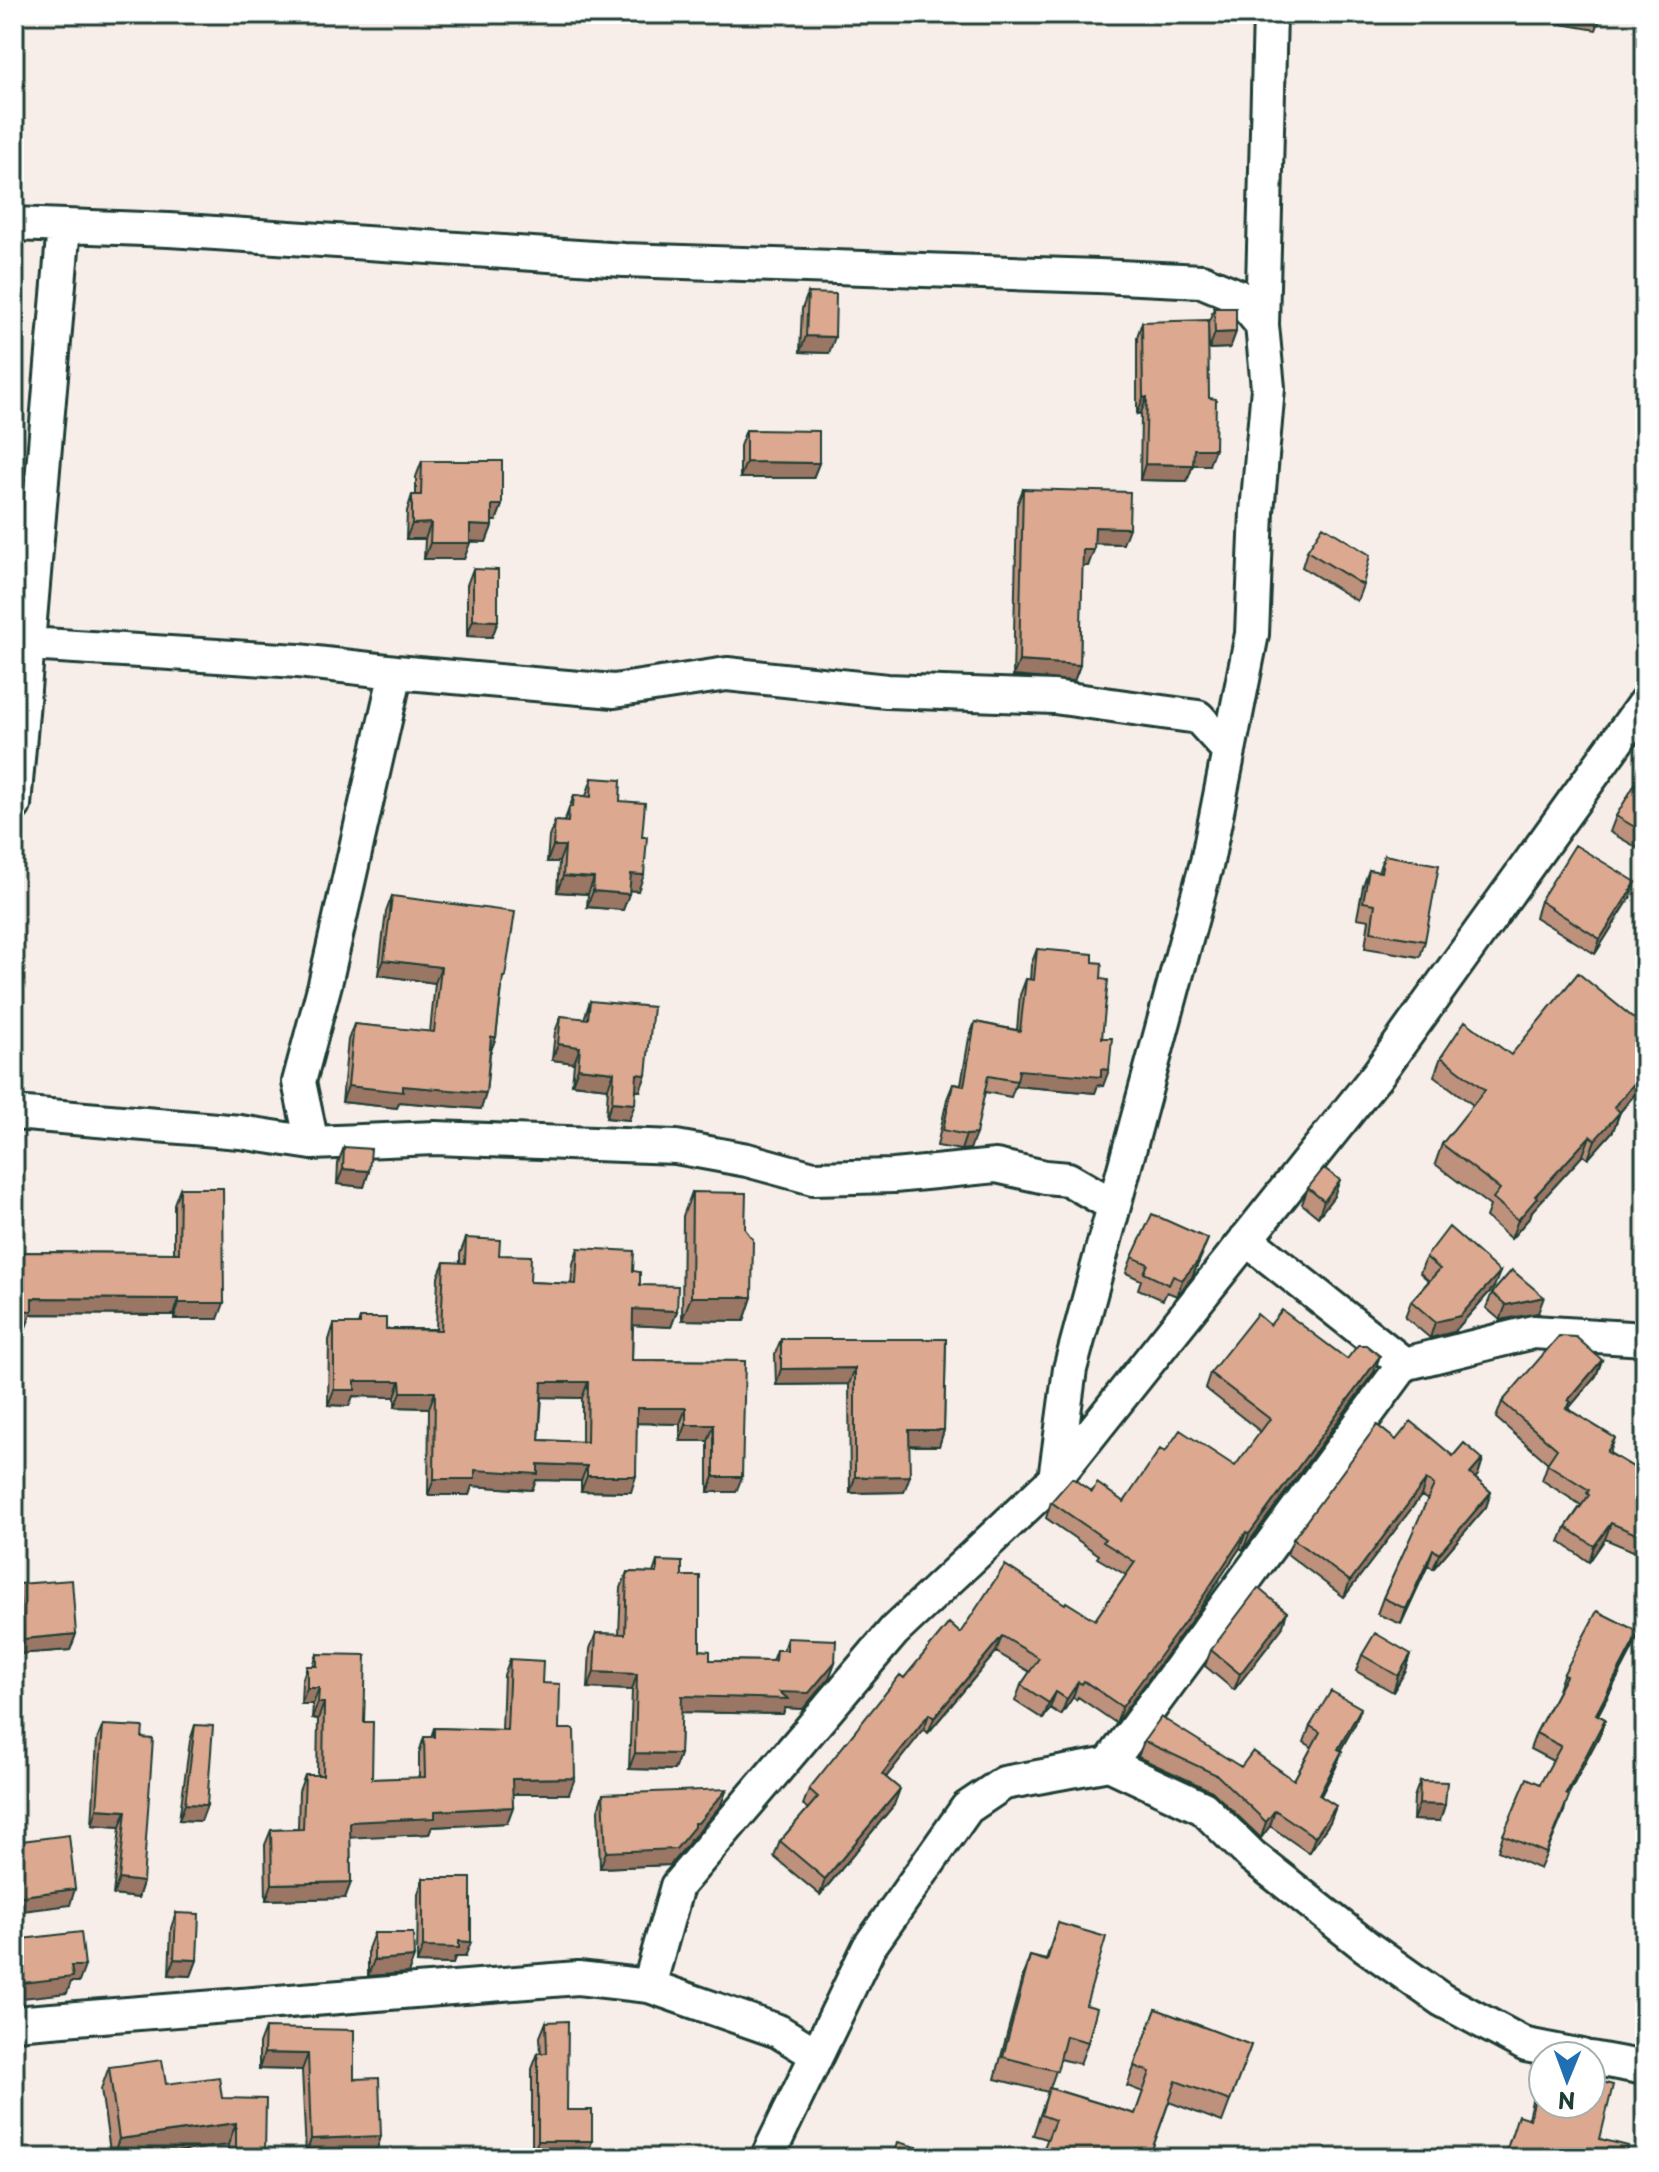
<svg xmlns="http://www.w3.org/2000/svg" width="1659" height="2172" font-family="'Playpen Sans',sans-serif">
<style>
.lines{fill:none;stroke-linecap:round;stroke-linejoin:round}
.street-casing{stroke:#1f3d34;stroke-width:38}
.street{stroke:#fff;stroke-width:32}
.wall{fill:#bd917c;stroke:#1f3d34;stroke-width:2;fill-rule:evenodd}
.shaded-wall{fill:#9a7665;stroke:#1f3d34;stroke-width:2}
.building{fill:#dca990;stroke:#1f3d34;stroke-width:2;fill-rule:evenodd}
</style>
<rect width="100%" height="100%" fill="#f8eee9"/>
<filter id="ink" filterUnits="userSpaceOnUse"><feTurbulence type="fractalNoise" baseFrequency=".0125" numOctaves="2"/><feDisplacementMap in="SourceGraphic" scale="16" xChannelSelector="R" yChannelSelector="G"/><feConvolveMatrix kernelMatrix="1 2 1 2 8 2 1 2 1" color-interpolation-filters="sRGB"/></filter>
<g filter="url(#ink)">
<g class="lines">
<defs>
<path id="street" d="M14 224 169 230 624 260 1098 276 1202 281 1238 296 1262 325 1268 388 1257 512 1252 634 1207 862 1070 1369 1055 1479
M1262 325 1270 14
M28 644 298 661 396 672 614 691 727 674 887 691 1054 697 1198 717 1229 751
M14 805 64 226
M14 1113 240 1132 312 1143 435 1138 676 1147 747 1160 813 1178 894 1176 996 1166 1045 1177 1068 1179 1113 1205
M312 1143 299 1082 325 984 396 672
M1404 1364 1533 1332 1645 1339
M1109 1764 1404 1364 1246 1239
M649 1986 677 1886 894 1631 1055 1479 1378 1074 1645 702
M14 2023 578 1978 649 1986 778 2031 816 2054
M1591 2058 1645 2068
M767 2158 869 1947 967 1808 1004 1783 1109 1764 1203 1808 1252 1856 1367 1947 1442 2000 1526 2045 1582 2056"/>
</defs>
<!-- street casing -->
<use href="#street" class="street-casing"/>
<!-- street -->
<use href="#street" class="street"/>
</g>
<!-- wall -->
<path class="wall" d="M1557 14H1602L1596 30 1555 23Z
M808 293 829 353 800 352 802 309Z
M1214 308 1236 332 1230 348 1209 349 1208 324Z
M1142 322 1209 465H1193L1187 481 1140 480 1141 413 1137 414V337Z
M746 430 819 463 813 478H740V446Z
M422 461 502 505 496 521H492V526L486 542 470 541 464 559H424L425 539H406L407 511 412 495H416V477Z
M1023 489 1123 544 1094 543 1088 566H1082L1080 665 1074 681 1013 676 1017 505Z
M1307 551 1363 585 1357 601 1302 567Z
M473 569 498 621 492 637 467 636V585Z
M592 778 620 801 638 891 630 890 623 910 587 907 588 894 557 892 559 862H547L549 837 555 821 564 822 574 795 586 796Z
M1645 788V852L1610 832 1616 816Z
M1384 855 1425 941 1420 957 1365 948 1369 920 1357 918 1363 886 1369 870 1378 872Z
M392 896 502 988 496 1037 490 1053 486 1093 481 1109 399 1102 397 1108 342 1102 348 1040 354 1024 430 1032 435 983 378 975 386 912Z
M1630 898 1595 954 1535 917 1540 901Z
M1037 949 1093 962 1101 979 1103 1086 1098 1085 1095 1093 1015 1086 1011 1097 985 1092 970 1149 961 1150 937 1146 947 1099 953 1084 961 1085 969 1038 975 1022 1017 1030 1020 995 1026 979 1030 980 1031 965Z
M590 1001 640 1091H636L629 1120 606 1118 608 1088 572 1084 574 1063 552 1060 555 1032 561 1016 584 1019Z
M1511 1055 1645 1082 1620 1112 1613 1131 1588 1159 1583 1155 1532 1211 1530 1217 1511 1239 1486 1217 1490 1206 1435 1164 1442 1144 1473 1105 1434 1076 1441 1057Z
M344 1147 369 1171 364 1187 337 1184 338 1163Z
M180 1188 218 1319H174V1315L31 1314 26 1327 14 1252 174 1253V1204Z
M1308 1188 1334 1196 1318 1217 1302 1204Z
M692 1192 745 1229 752 1297 744 1321 682 1320 683 1216Z
M466 1238 499 1255 530 1282 571 1284 573 1264 578 1248 633 1271 640 1285 677 1311 671 1327 633 1325 632 1360 745 1361 736 1492H708V1441H680V1424L637 1423 631 1492 581 1491V1481L536 1480 532 1490 472 1486 469 1495H428L429 1408 395 1407V1397L353 1396 349 1406 328 1405 329 1340 334 1324H358L360 1318 386 1329H436L438 1277 444 1262 460 1263V1254ZM542 1397 582 1398V1442L539 1440Z
M1202 1255 1192 1277 1177 1296 1167 1292 1163 1300 1138 1289 1141 1280 1126 1273 1132 1257Z
M1426 1257 1494 1287 1454 1332 1430 1338 1405 1317 1411 1301 1429 1281 1420 1273Z
M1492 1293 1538 1313 1500 1320 1486 1308Z
M1270 1325 1374 1372 1243 1550 1240 1548 1194 1617 1116 1723 1078 1697 1076 1700 1073 1697 1061 1715 1050 1708 1043 1719 1015 1701 1021 1685 1030 1672 996 1652 928 1733 924 1729 886 1777 894 1805 820 1895 774 1857 780 1841 808 1809 803 1805 809 1789 904 1678 1065 1604 1095 1620 1126 1575 1097 1558 1099 1555 1046 1518 1051 1502 1092 1492 1124 1502 1165 1452 1235 1466 1261 1432 1205 1388 1210 1373Z
M781 1339H946L944 1430 939 1446H909L904 1492 850 1493 849 1384 776 1385 775 1354Z
M1602 1360 1596 1376 1568 1409 1615 1438 1610 1453 1645 1474V1556L1605 1539 1589 1562 1560 1542 1566 1527 1581 1505 1542 1480 1548 1463 1496 1418 1502 1402Z
M1396 1440 1453 1456 1483 1459 1478 1475 1475 1478 1491 1492 1486 1507 1433 1569 1428 1565 1401 1624 1377 1614 1383 1598 1428 1500 1421 1496 1344 1597 1287 1554 1293 1539Z
M657 1561 682 1576 700 1650 710 1660 772 1661 776 1650H783L787 1638 835 1662 829 1678 803 1709 785 1708 783 1714 681 1712 680 1754 674 1770 629 1769 632 1690 588 1688 590 1649 596 1633 619 1634 621 1588 627 1572 653 1573Z
M19 1584 76 1634 70 1650 17 1654 14 1597Z
M1282 1628 1234 1690 1205 1666 1211 1650Z
M1633 1648 1598 1715 1605 1719 1600 1734 1568 1795 1564 1812 1540 1869 1498 1851 1503 1835 1540 1784 1553 1761 1530 1749 1536 1733 1558 1691V1690L1563 1675Z
M317 1654 364 1722 372 1779 419 1778V1753L424 1737H431L434 1728 502 1730 504 1675 510 1659 542 1683 559 1729 569 1794H512L513 1807 507 1823 432 1827 429 1834 350 1837 351 1882 345 1898 266 1900 265 1845 271 1830 298 1829 299 1791 305 1775H317L318 1719 312 1718 313 1704H301L302 1681 307 1666H313Z
M1411 1654 1406 1670 1393 1692 1356 1671 1362 1655Z
M1355 1724 1340 1751 1336 1767 1320 1796 1336 1806 1330 1822 1309 1853 1270 1826 1261 1838 1212 1791 1138 1757 1144 1741 1294 1780 1312 1747 1304 1742 1310 1726Z
M103 1725 142 1738 143 1882 138 1898 113 1895 120 1827 92 1825 97 1740Z
M195 1725 207 1805 201 1821 179 1820 190 1741Z
M1420 1781 1440 1821 1413 1820 1414 1797Z
M603 1794 721 1805 692 1839H690L689 1843 670 1865 600 1868 598 1810Z
M423 1878 465 1957H455L453 1964 417 1963 418 1894Z
M176 1913 197 1960 191 1976 169 1975 171 1928Z
M1058 1923 1086 2005 1088 2042 1080 2064 1060 2059 1050 2088 1135 2114 1143 2092 1127 2086 1156 2009 1251 2045 1222 2122 1169 2102 1149 2158 1047 2139 1033 2135 1048 2092 995 2079 1022 1978 1030 1956 1046 1960Z
M374 1933 414 1957 408 1973 368 1976V1949Z
M546 2022 567 2110 592 2141 587 2156H532V2069L538 2053H541L540 2037Z
M265 2028 354 2079 381 2136 376 2152 306 2155 302 2070 259 2069V2044Z
M109 2067 166 2084 222 2098 263 2158H228V2145L130 2158H111L101 2089Z
M1542 2068 1600 2139 1528 2118 1535 2088Z"/>
<!-- shaded-wall -->
<path class="shaded-wall" d="M1236 332 1230 348 1209 349 1215 333Z
M806 336 835 337 829 353 800 352Z
M1147 397 1141 413 1137 414 1143 398Z
M1194 449H1215L1209 465H1188Z
M746 462 819 463 813 478H740Z
M1145 464 1193 465 1187 481 1140 480Z
M492 505H502L496 521H486Z
M431 523 425 539H406L412 524Z
M470 525 492 526 486 542 464 541Z
M1095 527 1129 528 1123 544 1089 543Z
M430 543H470L464 559H424Z
M1083 550H1094L1088 566H1077Z
M473 620 498 621 492 637 467 636Z
M1019 661 1080 665 1074 681 1013 676Z
M553 846H565L559 862H547Z
M631 874 644 875 638 891 625 890Z
M563 876 594 878 588 894 557 892Z
M1636 882 1630 898 1595 954 1600 939Z
M593 891 629 894 623 910 587 907Z
M384 960 441 967 435 983 378 975Z
M491 1037H496L490 1053Z
M558 1044 580 1047 574 1063 552 1060Z
M578 1068 614 1072 608 1088 572 1084Z
M1101 1069 1109 1070 1103 1086 1098 1085 1095 1093 1015 1086 1019 1070Z
M1645 1071V1082L1615 1118 1620 1112 1613 1131 1588 1159 1595 1140 1614 1107Z
M637 1074 646 1075 640 1091 631 1090Z
M348 1086H403L486 1093 481 1109 399 1102 397 1108 342 1102Z
M612 1102 635 1104 629 1120 606 1118Z
M976 1134 970 1149 961 1150 966 1135Z
M1590 1136 1583 1155 1532 1211 1530 1217 1511 1239 1518 1220 1535 1196Z
M343 1169 369 1171 364 1187 337 1184Z
M1340 1180 1334 1196 1318 1217 1324 1201Z
M1208 1239 1192 1277 1177 1296 1182 1280Z
M1500 1272 1494 1287 1454 1332 1430 1338 1435 1322Z
M691 1297H752L744 1321 682 1320Z
M1544 1297 1538 1313 1500 1320 1506 1305Z
M32 1298 179 1299 174 1315 31 1314 26 1327 14 1326V1310Z
M179 1303H224L218 1319H174Z
M633 1309 677 1311 671 1327 627 1325Z
M1380 1356 1374 1372 1243 1550 1249 1534Z
M1602 1360 1596 1376 1569 1408 1565 1418 1568 1400Z
M855 1368 849 1384 776 1385 781 1369Z
M355 1381H400L395 1397 353 1396 349 1406 328 1405 334 1390Z
M542 1382H588L582 1398 537 1397Z
M401 1392H435L429 1408 395 1407Z
M637 1408H686L680 1424 631 1423Z
M686 1425H714L708 1441H680Z
M909 1430H944L939 1446 903 1445Z
M1483 1459 1478 1475 1465 1490 1470 1474Z
M538 1464 587 1466 581 1481 536 1480 532 1490 472 1486 469 1495H428L434 1479 475 1470Z
M587 1476H636L631 1492 581 1491Z
M910 1476 904 1492 850 1493 855 1477Z
M714 1477H742L736 1492H708Z
M1426 1480 1421 1496 1344 1597 1350 1581Z
M1491 1492 1486 1507 1433 1569 1439 1554Z
M1611 1523 1605 1539 1589 1562 1594 1546Z
M1246 1532 1240 1548 1194 1617 1116 1723 1122 1707Z
M1433 1549 1428 1565 1401 1624 1406 1609Z
M1287 1612 1282 1628 1234 1690 1240 1674Z
M1639 1632 1633 1648 1590 1730 1596 1714Z
M76 1634 70 1650 17 1654 23 1639Z
M1002 1636 996 1652 928 1733 934 1718Z
M1411 1654 1406 1670 1393 1692 1398 1676Z
M835 1662 829 1678 803 1709 785 1708 783 1714 676 1712 682 1696 780 1692Z
M594 1672 637 1674 632 1690 588 1688Z
M1078 1682 1073 1697 1061 1715 1067 1699Z
M307 1688H319L313 1704H301Z
M1056 1692 1050 1708 1043 1719 1049 1703Z
M318 1703H324L318 1719 312 1718Z
M1361 1708 1355 1724 1332 1765 1338 1749Z
M929 1714 924 1729 876 1790 882 1774Z
M1605 1719 1600 1734 1560 1810 1566 1794Z
M1342 1751 1336 1767 1313 1811 1319 1795Z
M635 1753 680 1754 674 1770 629 1769Z
M575 1778 569 1794H506L512 1779Z
M727 1789 721 1805 692 1839H690L689 1843 670 1865 600 1868 606 1852 694 1823Z
M900 1789 894 1805 820 1895 825 1879Z
M185 1804 207 1805 201 1821 179 1820Z
M1419 1804 1445 1805 1440 1821 1413 1820Z
M1336 1806 1330 1822 1309 1853 1315 1837Z
M513 1807 507 1823 432 1827 429 1834 344 1838 350 1822 435 1811Z
M97 1809 126 1811 120 1827 92 1825Z
M1275 1810 1270 1826 1261 1838 1266 1822Z
M119 1879 143 1882 138 1898 113 1895Z
M351 1882 345 1898 266 1900 272 1884Z
M75 1889 70 1905 14 1912V1897Z
M459 1941 471 1942 465 1957H455L453 1964 417 1963 423 1947Z
M414 1957 408 1973 368 1976 374 1960Z
M174 1959 197 1960 191 1976 169 1975Z
M71 1966H85L79 1982H71L67 1993 14 1999V1984Z
M264 2053 308 2054 302 2070 259 2069Z
M236 2123 228 2145 130 2158H112L119 2139Z
M381 2136 376 2152 306 2155 311 2139Z
M538 2141H592L587 2156H532Z
M236 2153 265 2154 263 2158H234Z"/>
<!-- building -->
<path class="building" d="M808 293 836 294 835 337 806 336Z
M1214 308H1236V332L1215 333Z
M1208 320 1209 398 1216 399 1215 449H1194L1193 465 1145 464 1147 397 1143 398 1142 322Z
M746 430 819 431V463L746 462Z
M422 461H502V505H492V526L470 525V543H430L431 523 412 524V495H421Z
M1023 489 1130 492 1129 528 1095 527 1094 550H1083L1080 665 1019 661Z
M1323 526 1370 555 1363 585 1307 551Z
M473 569 498 570V621L473 620Z
M592 778 621 780 620 801 645 803 642 837H647L644 875 631 874 629 894 593 891 594 878 563 876 565 846H553L555 821 568 822 569 807 573 806 574 795 591 797Z
M1635 784 1645 788V833L1616 816Z
M1575 845 1636 882 1600 939 1540 901Z
M1384 855 1439 865 1425 941 1371 932 1375 904 1363 902 1369 870 1381 872Z
M392 896 515 912 505 977H503L496 1037H491L486 1093 403 1086V1092L348 1086 354 1024 434 1032 441 967 384 960Z
M1037 949 1093 954V962L1102 963 1101 979 1108 980 1102 1038H1112L1109 1070 1101 1069V1077L1019 1070 1017 1081 988 1076 976 1134 966 1135 943 1130 953 1084 964 1086 975 1022 1020 1031 1026 979 1034 980Z
M1578 973 1636 1020 1643 1011 1645 1013V1071L1614 1107 1620 1112 1595 1140 1590 1136 1535 1196 1537 1198 1518 1220 1493 1198 1500 1189 1442 1144 1485 1090 1441 1057 1465 1021 1511 1055Z
M590 1001 653 1007 646 1075 637 1074 635 1104 612 1102 614 1072 578 1068 580 1047 558 1044 561 1016 588 1019Z
M344 1147 371 1149 369 1171 343 1169Z
M1324 1168 1340 1180 1324 1201 1308 1188Z
M180 1188H223L224 1303H179V1299L32 1298V1311L14 1310V1252L179 1253Z
M692 1192 746 1193 745 1229 753 1240 752 1297H691Z
M1152 1214 1208 1239 1198 1261 1182 1280 1173 1276 1169 1285 1144 1273 1148 1264 1132 1257Z
M1449 1227 1500 1272 1460 1316 1435 1322 1411 1301 1440 1269 1426 1257Z
M466 1238 500 1240 499 1255 531 1256 530 1282 576 1284 578 1248 634 1251 633 1271 640 1272V1285L678 1286 677 1311 633 1309 632 1360 745 1361 742 1477H714V1425H686V1408H637L636 1476H587V1466L538 1464V1474L475 1470V1479H434L435 1392H401L400 1381H355V1390H334V1324H360V1318H386V1329L441 1330 444 1262 465 1263ZM542 1382H588L587 1442 539 1440Z
M1512 1270 1544 1297 1506 1305 1492 1293Z
M1282 1310 1347 1359 1358 1345H1366L1380 1356 1249 1534 1246 1532 1200 1601 1122 1707 1084 1681 1082 1684 1078 1682 1067 1699 1056 1692 1049 1703 1021 1685 1039 1658 1002 1636 934 1718 929 1714 882 1774 900 1789 825 1879 780 1841 818 1797 809 1789 900 1675 904 1678 949 1623 960 1633 1005 1565 1065 1604 1066 1602 1095 1620 1135 1562 1103 1542 1105 1539 1051 1502 1072 1478 1092 1492 1097 1483 1124 1502 1160 1449 1165 1452 1180 1430 1235 1466 1270 1419 1210 1373 1257 1314 1270 1325Z
M1559 1336 1576 1337 1602 1360 1568 1400 1571 1402 1566 1408 1615 1438 1607 1452 1645 1474V1538L1611 1523 1594 1546 1566 1527 1589 1495 1587 1493 1589 1490 1547 1464 1557 1449 1502 1402Z
M781 1339H946L944 1430H909L910 1476 855 1477V1368L781 1369Z
M1411 1421 1453 1456 1464 1443 1483 1459 1470 1474 1491 1492 1439 1554 1433 1549 1406 1609 1383 1598 1434 1485 1426 1480 1350 1581 1293 1539 1377 1425 1396 1440Z
M657 1561 682 1562V1576H700V1650L710 1651V1660L775 1661 776 1650H787V1638L836 1640 835 1662 809 1693 780 1692 788 1699 682 1696 680 1754 635 1753 637 1674 594 1672 596 1633 625 1634 627 1572 657 1573Z
M72 1580 76 1634 23 1639 19 1584Z
M1258 1588 1287 1612 1240 1674 1211 1650Z
M1597 1611 1639 1632 1596 1714 1605 1719 1566 1794 1569 1796 1546 1853 1503 1835 1527 1778 1540 1784 1561 1746 1536 1733 1566 1676 1563 1675Z
M1375 1633 1411 1654 1398 1676 1362 1655Z
M317 1654 366 1655 364 1722H373L372 1779 425 1777 424 1737H434V1728L507 1730 510 1659 543 1661 542 1683 560 1684 559 1729H574L575 1778 512 1779 513 1807 435 1811V1818L350 1822 351 1882 272 1884 271 1830 303 1829 305 1775H323L324 1703H318L319 1688H307V1666H317Z
M1331 1691 1361 1708 1338 1749 1342 1751 1319 1795 1336 1806 1315 1837 1275 1810 1266 1822 1217 1775 1144 1741 1161 1717 1241 1767 1253 1751 1294 1780 1320 1732 1310 1726Z
M103 1725 143 1727 142 1738 153 1739 143 1882 119 1879 126 1811 97 1809Z
M195 1725 213 1726 207 1805 185 1804Z
M1420 1781 1447 1782 1445 1805 1419 1804Z
M727 1789 698 1823H694V1827L676 1849 606 1852 603 1794Z
M69 1835 75 1889 14 1897V1842Z
M423 1878H471V1942L459 1941V1948L423 1947Z
M176 1913 199 1914 197 1960 174 1959Z
M1058 1923 1106 1937 1086 2005 1097 2008 1088 2042 1066 2036 1057 2071 1003 2057 1030 1956 1047 1961Z
M81 1932 85 1966H71L73 1977 14 1984V1940Z
M374 1933H413L414 1957 374 1960Z
M1156 2009 1251 2045 1230 2101 1176 2081 1149 2158H1040L1055 2120 1041 2115 1049 2088 1135 2114 1150 2072 1134 2066Z
M568 2021 567 2110H592V2141H538V2053H547L546 2022Z
M265 2028 354 2030V2079L379 2078 381 2136 311 2139 308 2054 264 2053Z
M162 2060 166 2084 219 2077 222 2098 266 2099 265 2154 236 2153V2123L119 2139 109 2067Z
M1542 2068 1543 2104H1591V2079L1613 2085 1600 2139 1628 2146 1625 2158H1504L1518 2115 1530 2119Z
M898 2142 955 2158H893Z"/>
</g>
<!-- margin -->
<rect width="1659" height="2172" fill="none" stroke="#fff" stroke-width="48"/>
<rect x="24" y="24" width="1611" height="2124" fill="none" stroke="#1f3d34" stroke-width="3" filter="url(#ink)"/>
<!-- north arrow -->
<g transform="translate(1567 2080) rotate(181)"><circle r="38" fill="#ffffff" stroke="#a5b1ae" stroke-width="2"/>
<path d="M0-6L14 30L0 20L-14 30Z" fill="#1f6fb2"/>
<text y="-12" font-size="22" font-weight="bold" text-anchor="middle" fill="#1f3d34">N</text>
</g>
</svg>
